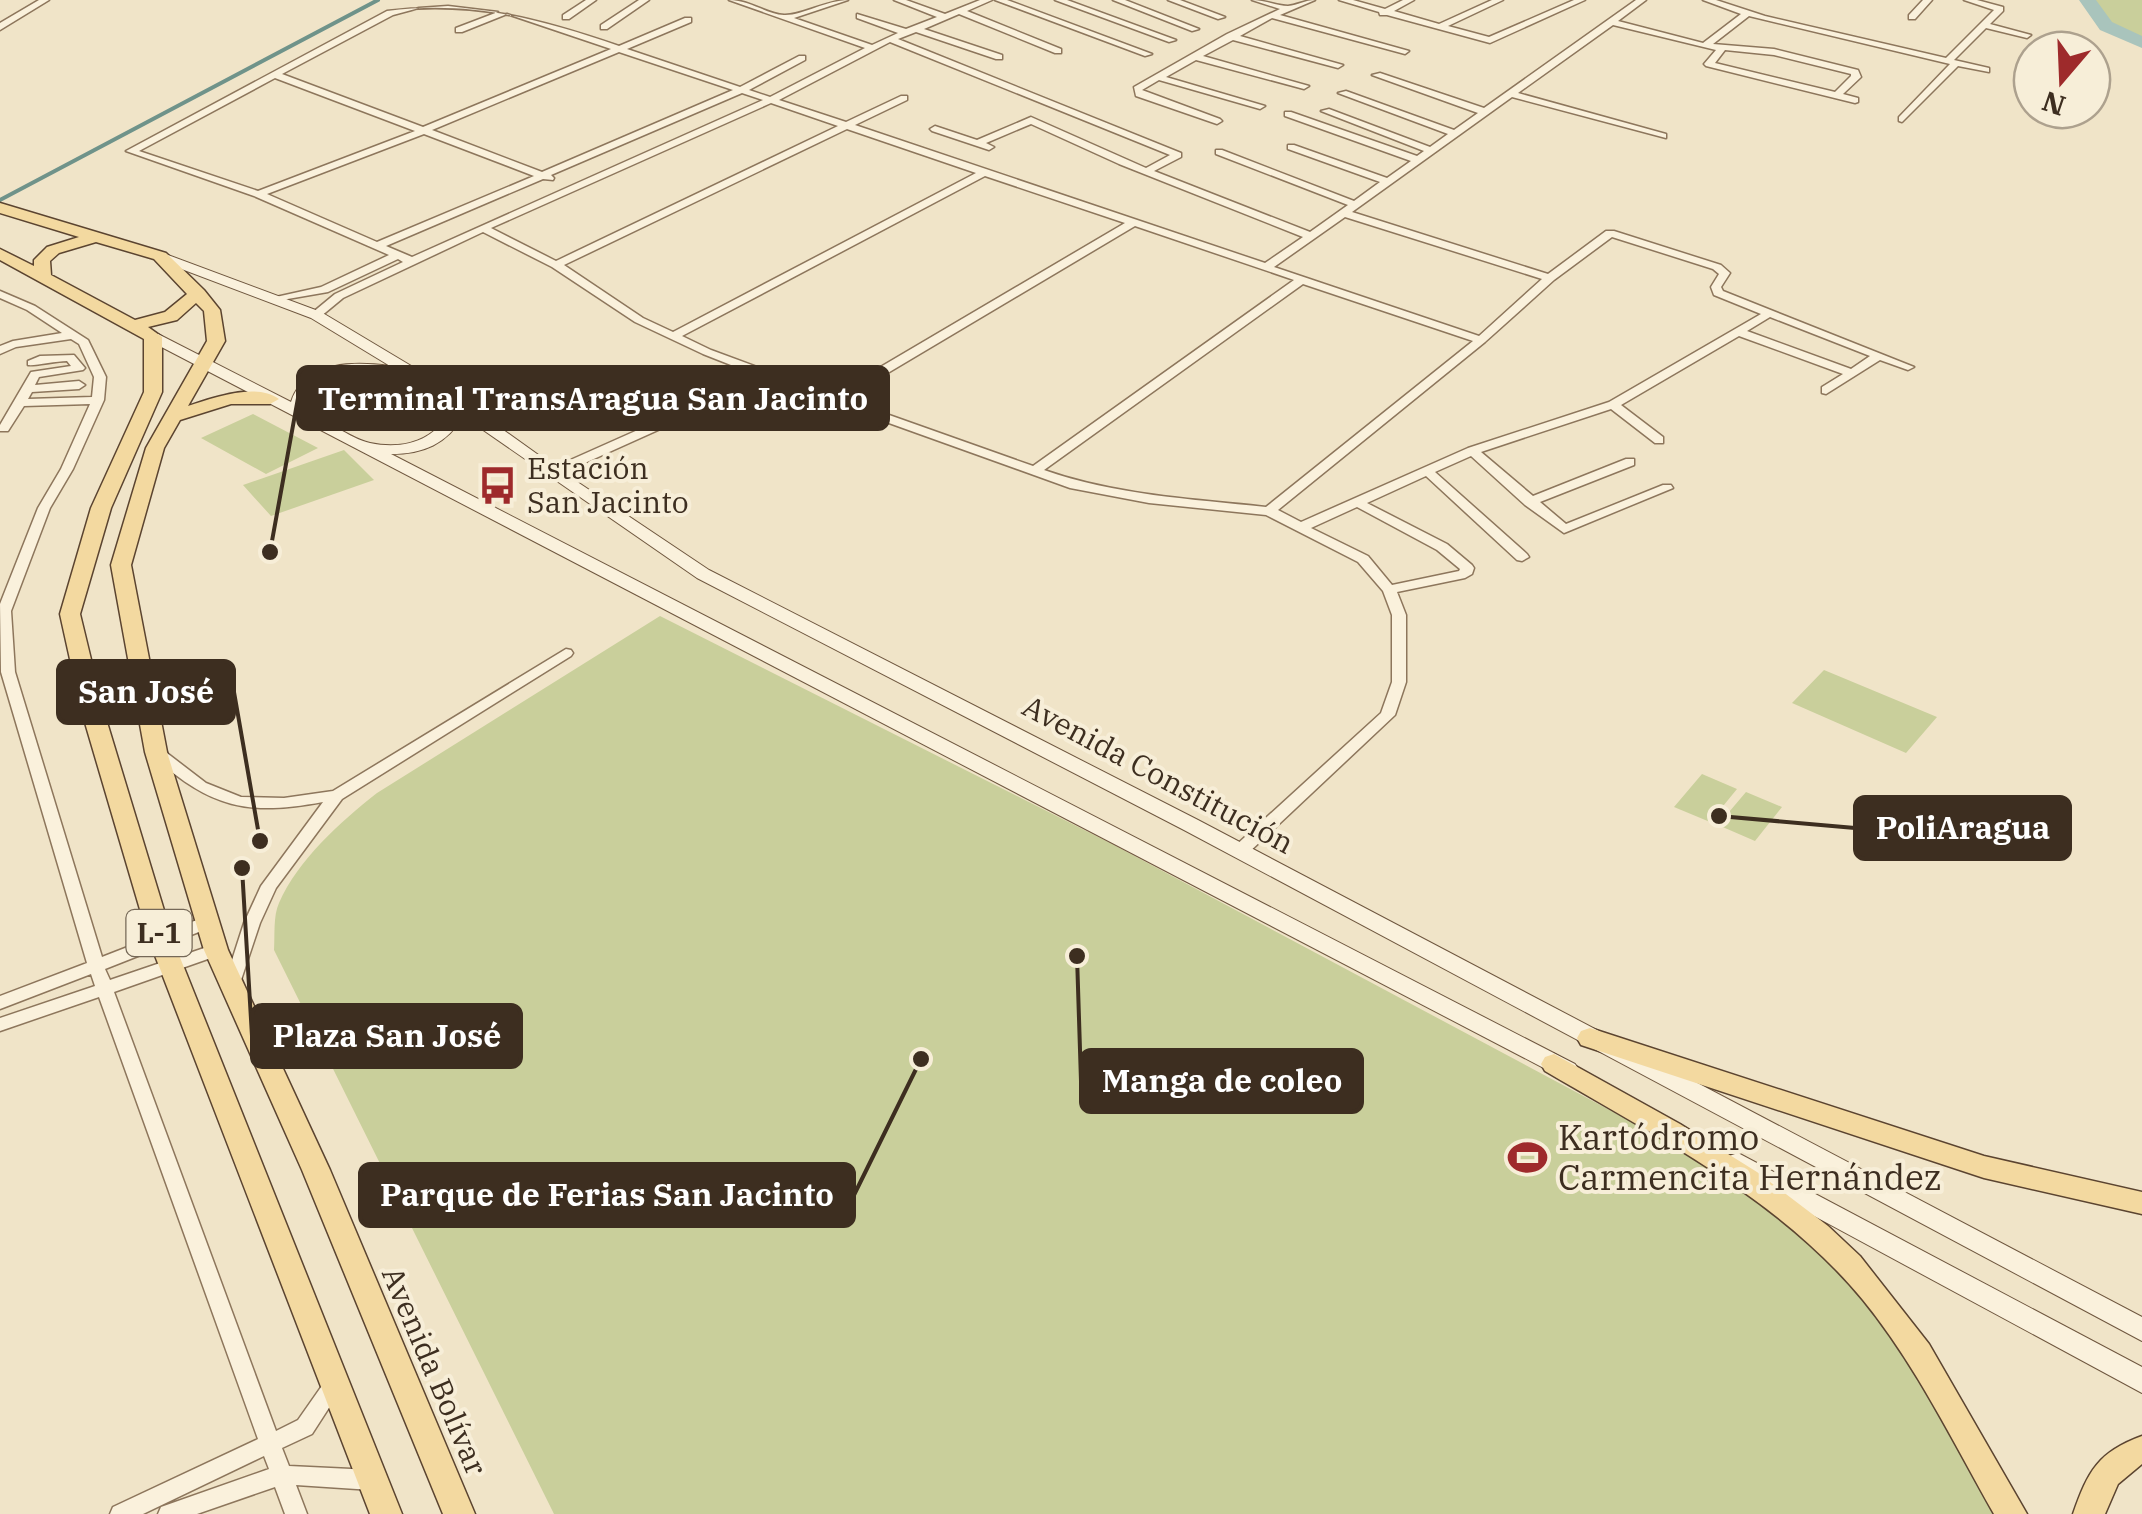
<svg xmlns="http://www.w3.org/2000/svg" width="2142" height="1514" font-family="'IBM Plex Serif',serif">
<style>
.green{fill:#c9cf9b}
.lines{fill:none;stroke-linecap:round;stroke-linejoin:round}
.stream{stroke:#6f938a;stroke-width:4}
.river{fill:#a9c4bc;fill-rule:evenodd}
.street-casing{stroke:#8d765c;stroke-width:3}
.secondary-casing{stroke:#6f573f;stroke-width:2}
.primary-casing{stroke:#5b4430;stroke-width:3}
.street{fill:#faf1dc;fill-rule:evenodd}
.secondary{fill:#faf1dc;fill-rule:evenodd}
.primary{fill:#f3d9a0;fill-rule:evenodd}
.labels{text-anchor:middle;stroke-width:8;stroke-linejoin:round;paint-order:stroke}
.shield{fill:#f7eed8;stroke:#756857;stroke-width:2.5}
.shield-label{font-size:28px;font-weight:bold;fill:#3d2e20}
.poi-label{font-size:30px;fill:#3d2e20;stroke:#f7eed8;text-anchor:start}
.street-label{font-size:30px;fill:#3d2e20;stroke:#f7eed8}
.near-poi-label{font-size:35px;fill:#3d2e20;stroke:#f7eed8;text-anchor:start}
.leader{fill:none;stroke:#3d2e20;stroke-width:4}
.callout-dot{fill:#3d2e20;stroke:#f7eed8;stroke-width:4}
.callout{fill:#3d2e20;stroke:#3d2e20;stroke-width:4}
.callout-label{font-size:32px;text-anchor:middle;font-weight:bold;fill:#fff}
</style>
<rect width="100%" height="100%" fill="#f0e4c8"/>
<!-- green -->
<path class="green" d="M2087 0H2142V43L2106 26Z
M253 414 318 448 266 474 201 438Z
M344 450 374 480 271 516 243 485Z
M660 616 1114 845 1718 1168 1788 1214 1880 1310 1999 1514H554L274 950C275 936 273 916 279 903 298 860 340 822 377 793Z
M1824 670 1937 717 1906 753 1792 703Z
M1702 774 1737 789 1710 822 1674 807Z
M1746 792 1782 807 1755 841 1718 825Z"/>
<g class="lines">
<!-- stream -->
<path class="stream" d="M0 200 378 0"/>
<!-- river -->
<path class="river" d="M2079 0H2096L2112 22 2142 36V48L2100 30Z"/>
<defs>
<path id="street" d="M39 0H49L0 30V23Z
M586 0H596L569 19H563V15Z
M639 0H649L607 29H601V25Z
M729 0C750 0 766 14 784 15 801 16 827 0 848 0L794 18 872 45 898 33 857 18V14L906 29 937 17 894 0H906L945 14 980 0H992L967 11 1061 49V53H1055L959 14 924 29 1002 55V59H996L916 32 898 39 1181 153V157L1154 171 1310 232 1348 205 1216 154V150H1222L1354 201 1380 182 1288 149V145H1294L1387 178 1411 161 1285 116V112H1291L1417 156 1424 151 1321 111 1329 109 1430 147 1448 134 1338 93 1346 91 1454 130 1478 113 1372 75 1380 73 1484 108 1636 0H1646L1618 21 1703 43 1741 14 1703 0H1716L1765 16 1946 58 1994 10 1964 0H1977L2003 7V11L1990 24 2031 35 2027 38 1986 28 1954 60 1989 68V72L1958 66 1902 122 1899 121V117L1950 64 1749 16 1713 44 1774 49 1858 70 1861 77 1843 94 1858 98V102L1855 103 1706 66 1704 64 1716 50 1613 25 1518 93 1666 134V138L1512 97 1352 212 1548 274 1606 231H1614L1721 265 1730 273 1721 287 1723 291 1914 367 1908 370 1880 360 1826 394 1822 393V387L1843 374 1739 336 1621 405 1663 437V443H1655L1611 409 1481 452 1533 496 1626 459H1634V465L1540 502 1566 524 1663 485H1671L1673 488 1564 533 1525 505 1471 456 1435 472 1527 554 1529 557 1522 561 1517 560 1426 476 1367 503 1447 544 1472 565 1474 568 1472 574 1465 578 1397 592 1406 615V682L1395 715 1246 855H1234L1232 851 1234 847 1381 713 1392 682V615L1383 591 1358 562 1266 515 1149 503 1070 488 769 380 556 476H548V470L759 376 703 354 635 322 552 267 483 232 343 298 320 317H312V313L335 294 403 262 398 259 328 292 276 301V297L321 287 389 255 254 196 126 151 387 11C471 0 540 19 619 46L685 18H691V22L627 49 740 87 799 56H805V60L749 90 770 97 865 48ZM448 6 498 12 456 28V32H462L507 14 611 49 423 127 282 74 393 15 419 8ZM890 42 1170 155 1146 168 1031 117 977 140 935 126 930 129 932 131 989 150 994 147 986 143 1031 124 1119 164 1303 237 1265 263 855 125 907 100V96H901L846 122 779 100ZM1725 50 1774 55 1851 74V76L1835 92 1715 63ZM619 52 733 90 542 172 432 130ZM275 78 415 131 258 191 139 151ZM742 93 763 100 412 257 386 246 543 179 553 180 554 178 551 175ZM771 103 838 126 556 261 491 228ZM847 129 976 173 673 332 643 318 564 265ZM424 134 534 176 377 242 267 194ZM985 176 1125 223 833 395 711 350 682 336ZM1345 217 1542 279 1479 336 1274 267ZM1135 226 1294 280 1033 466 844 399ZM1612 237 1713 269 1719 274 1711 287 1714 295 1761 314 1609 402 1468 448 1301 522 1278 510 1485 342 1554 280ZM1303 284 1473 341 1266 507C1191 499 1115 495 1044 470ZM1770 317 1870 356 1851 369 1747 331ZM1357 507 1437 550 1460 569 1459 571 1392 585 1368 556 1311 528Z
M995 0H1007L1152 54 1145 56Z
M1055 0H1067L1176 40 1169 42Z
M1113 0H1125L1199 29 1192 31Z
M1168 0H1180L1225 17 1218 19Z
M1252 0C1264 0 1278 6 1288 6 1298 5 1305 0 1315 0L1280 15 1409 51 1405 54 1272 18 1240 36 1343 65 1338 68 1233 40 1203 56 1309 86 1304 89 1196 60 1166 77 1265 106 1260 109 1159 80 1142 90 1220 119 1222 121 1217 124 1136 96 1134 87 1227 34 1280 9Z
M1339 0H1353L1385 9 1403 0H1414L1394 11 1439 24 1492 0H1503L1448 26 1489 37 1574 0H1585L1490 43 1387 15H1380L1379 12Z
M1923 0H1932L1915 19H1909V15Z
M0 291 35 306 88 340 106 377 104 400 73 469 50 508 11 611 15 672 102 957 202 918H214L216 922 214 926 105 969 110 980 216 944 222 946 224 950 222 954 114 992 276 1431 298 1420 326 1380 333 1377 340 1380 343 1386 312 1434 282 1448 289 1466 372 1470 380 1473 383 1480 380 1487 372 1490 296 1485 307 1514H285L275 1487 197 1514H158L161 1507 269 1469 264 1456 143 1514H110L113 1507 258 1439 99 997 0 1031V1018L95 986 91 974 0 1009V996L87 963 1 672 0 604 38 508 61 469 90 404 24 406 8 431H0V425L31 372 71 366 67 361C56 361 35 366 28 365V361L40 356 74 355 85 368 83 370 39 377 35 385 79 381 85 385 79 389 32 392 28 399 92 397 94 377 79 344 71 339 16 347 0 354V346L13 341 62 333 27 310 0 298Z
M566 649 571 650 573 653 571 656 342 799 276 888 260 923 238 989H226L224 985 244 923 261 886 323 802C247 816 211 808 153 756L151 753 153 750H163L206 783 241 797 284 798 333 791Z"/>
<path id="secondary" d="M160 252 321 312 428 376 558 469 709 570 1198 820 2142 1317V1341L1184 830 697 578 463 416C447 444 423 454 391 454L1575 1064 1579 1070 1575 1076 1567 1079 1559 1076 148 340V334H158L291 402C304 361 354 361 390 366L311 318 155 259 153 256ZM370 373 407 376 450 407C438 441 403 450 370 443 351 439 323 418 305 409 313 377 340 373 370 373Z
M1738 1153 2142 1367V1393L1729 1170 1726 1163 1729 1156Z"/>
<path id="primary" d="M0 203 166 253 204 290 220 310 225 341 188 406C213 398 256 382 279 399L270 404H231L180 420 164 448 131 565 167 752 228 950 330 1170 475 1514H443L302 1170 204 950 145 752 111 565 146 448 207 341 204 311 196 303 177 320 148 327 162 337V392L111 508 80 614 103 709 173 940 402 1514H370L149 940 81 709 60 614 91 508 144 392V339L0 260V249L34 266V260L47 247 79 237 0 213ZM96 242 154 259 187 294 165 312 135 320 51 275 50 261 59 253Z
M1590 1028 1984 1156 2142 1192V1214L1984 1178 1581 1045 1577 1038 1581 1031Z
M1554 1054 1680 1124 1757 1172 1828 1226 1860 1256 1929 1344 2027 1514H1994C1953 1442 1916 1365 1863 1300 1779 1198 1657 1137 1545 1071L1541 1064 1545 1057Z
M2142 1436V1464L2118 1484 2105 1514H2073C2088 1471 2098 1452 2142 1436Z"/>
</defs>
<!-- street casing -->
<use href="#street" class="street-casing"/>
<!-- secondary casing -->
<use href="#secondary" class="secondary-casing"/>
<!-- primary casing -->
<use href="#primary" class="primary-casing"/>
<!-- street -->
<use href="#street" class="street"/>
<!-- secondary -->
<use href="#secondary" class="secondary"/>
<!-- primary -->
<use href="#primary" class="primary"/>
</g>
<!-- icons -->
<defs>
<symbol id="bus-bare" viewBox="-9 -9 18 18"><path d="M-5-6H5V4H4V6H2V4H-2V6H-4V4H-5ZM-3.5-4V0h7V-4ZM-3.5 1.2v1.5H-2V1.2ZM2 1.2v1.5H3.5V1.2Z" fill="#9e2a2b" stroke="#f7eed8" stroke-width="2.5" paint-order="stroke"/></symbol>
<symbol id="stadium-bare" viewBox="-9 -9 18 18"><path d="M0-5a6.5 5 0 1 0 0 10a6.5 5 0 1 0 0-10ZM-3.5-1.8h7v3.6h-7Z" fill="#9e2a2b" stroke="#f7eed8" stroke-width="2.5" paint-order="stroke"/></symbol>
</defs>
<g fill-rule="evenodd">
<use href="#bus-bare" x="470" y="458" width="55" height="55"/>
<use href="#stadium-bare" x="1500" y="1130" width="55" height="55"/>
</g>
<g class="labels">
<!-- shield labels -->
<rect class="shield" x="126.5" y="910" width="65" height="46" rx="8"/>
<g class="shield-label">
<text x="159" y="943">L-1</text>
</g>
<!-- poi labels -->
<g class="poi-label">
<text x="527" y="479">Estación<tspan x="527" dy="34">San Jacinto</tspan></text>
</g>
<!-- street labels -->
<g class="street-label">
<text transform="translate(1158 775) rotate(28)" y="10">Avenida Constitución</text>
<text transform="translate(434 1371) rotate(67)" y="10">Avenida Bolívar</text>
</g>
<!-- near-poi labels -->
<g class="near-poi-label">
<text x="1558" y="1150">Kartódromo<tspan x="1558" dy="40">Carmencita Hernández</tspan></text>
</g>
</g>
<!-- callouts -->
<path class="leader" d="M270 552L298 398M260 841L234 692M1719 816L1855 828M242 868L252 1036M1077 956L1081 1081M921 1059L854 1195"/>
<g class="callout-dot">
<circle cx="270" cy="552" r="10"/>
<circle cx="260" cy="841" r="10"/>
<circle cx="1719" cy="816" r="10"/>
<circle cx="242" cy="868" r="10"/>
<circle cx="1077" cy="956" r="10"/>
<circle cx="921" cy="1059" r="10"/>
</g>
<g class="callout">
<rect x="298" y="367" width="590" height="62" rx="10"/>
<rect x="58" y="661" width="176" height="62" rx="10"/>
<rect x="1855" y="797" width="215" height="62" rx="10"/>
<rect x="252" y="1005" width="269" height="62" rx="10"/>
<rect x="1081" y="1050" width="281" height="62" rx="10"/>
<rect x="360" y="1164" width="494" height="62" rx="10"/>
</g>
<g class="callout-label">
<text x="593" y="410">Terminal TransAragua San Jacinto</text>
<text x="146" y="703">San José</text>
<text x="1963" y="839">PoliAragua</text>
<text x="387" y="1047">Plaza San José</text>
<text x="1222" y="1092">Manga de coleo</text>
<text x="607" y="1206">Parque de Ferias San Jacinto</text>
</g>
<!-- north arrow -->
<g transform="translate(2062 80) rotate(199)"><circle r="48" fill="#f7eed8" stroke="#ada18e" stroke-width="2.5"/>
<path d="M0-8L18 38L0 25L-18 38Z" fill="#9e2a2b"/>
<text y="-15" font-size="28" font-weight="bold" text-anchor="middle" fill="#3d2e20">N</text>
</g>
</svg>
